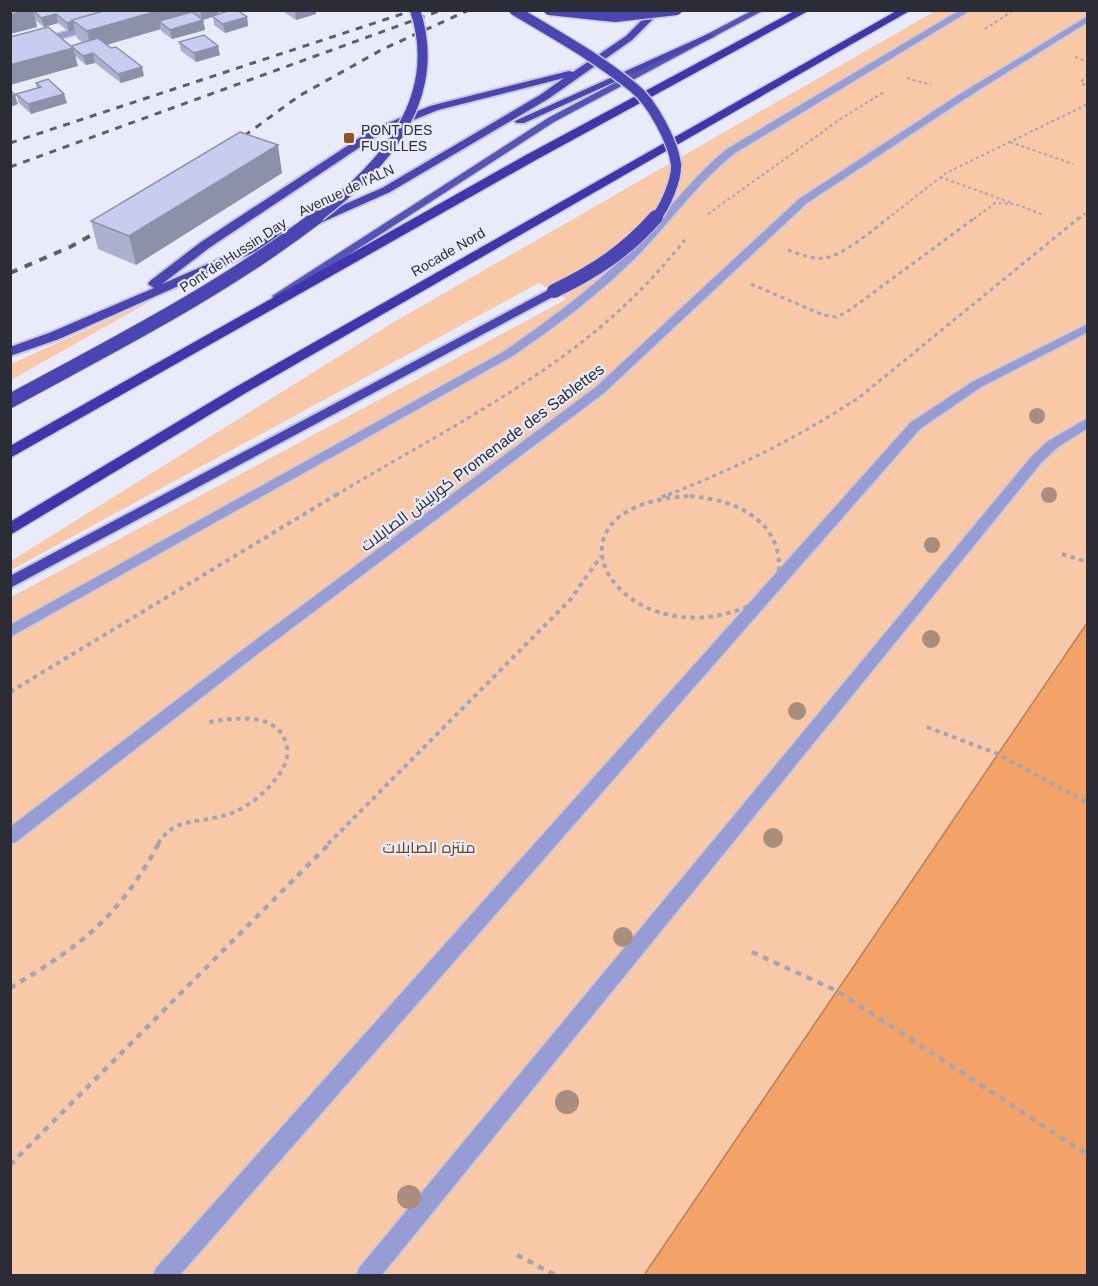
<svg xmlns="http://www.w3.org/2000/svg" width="1098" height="1286" font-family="Helvetica,Cairo,sans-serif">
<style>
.green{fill:#f8c8a7}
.water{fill:#f4a368;stroke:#b87f59;stroke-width:1.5}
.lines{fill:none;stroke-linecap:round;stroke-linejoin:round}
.service-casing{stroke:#c7c9d8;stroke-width:3}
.pedestrian-casing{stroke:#c7c9d8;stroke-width:3}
.primary-casing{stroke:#c7c9d8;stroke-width:3}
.trunk-casing{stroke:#c7c9d8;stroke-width:4}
.motorway-casing{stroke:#c7c9d8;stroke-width:3}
.path-far3{stroke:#a4a5b3;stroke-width:2;stroke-dasharray:3 3;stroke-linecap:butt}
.path-far2{stroke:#a4a5b3;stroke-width:3;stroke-dasharray:4 4;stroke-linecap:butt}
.path-far1{stroke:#a4a5b3;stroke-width:4;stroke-dasharray:4.5 4.5;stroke-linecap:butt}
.path{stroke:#a4a5b3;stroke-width:4.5;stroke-dasharray:6 6;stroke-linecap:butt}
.service{fill:#979cd4;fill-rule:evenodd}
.pedestrian{fill:#979cd4;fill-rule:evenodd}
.primary{fill:#5554b9;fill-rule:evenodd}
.trunk{fill:#4b44b3;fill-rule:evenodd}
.motorway{fill:#4135ad;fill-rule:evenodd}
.rail-far1{stroke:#5d5e69;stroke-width:3;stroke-dasharray:7 7;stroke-linecap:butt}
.rail{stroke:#5d5e69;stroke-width:4;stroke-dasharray:8 8;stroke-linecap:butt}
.trunk-bridge-far1-casing{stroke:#c7c9d8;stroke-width:13;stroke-linecap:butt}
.trunk-bridge-casing{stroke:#c7c9d8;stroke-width:16;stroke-linecap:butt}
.trunk-bridge-far1{stroke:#4b44b3;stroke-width:10}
.trunk-bridge{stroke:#4b44b3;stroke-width:14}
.tree{fill:#a98e7d}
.wall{fill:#acb0ce}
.shaded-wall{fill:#8c90a8}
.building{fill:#c8cdf0;stroke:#8c90a8;stroke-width:1.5}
.poi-dot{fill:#93521d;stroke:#e9ebfb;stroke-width:2}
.labels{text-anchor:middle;stroke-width:4.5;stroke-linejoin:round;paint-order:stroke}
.far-poi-label{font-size:14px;fill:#2b2c36;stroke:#e9ebfb;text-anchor:start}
.far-street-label{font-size:14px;fill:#2b2c36;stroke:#e9ebfb}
.street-label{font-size:16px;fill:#2b2c36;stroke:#e9ebfb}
.park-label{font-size:16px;fill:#754116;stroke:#e9ebfb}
</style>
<rect width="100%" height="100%" fill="#e9ebfb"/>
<!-- green -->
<path class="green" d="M935 11H1087V623L644 1275H11V597L567 299 539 283 11 570V561L394 322Z
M154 299 11 380V364Z"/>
<!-- water -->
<path class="water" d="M1087 623V1275H644Z"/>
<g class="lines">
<defs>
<path id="service" d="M960 10H971L735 153C698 182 672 220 640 253 601 293 557 326 511 357L10 637V625L503 352C548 321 593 288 632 249 665 216 691 178 727 149Z
M1088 324V332L981 387 920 429 179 1276H153L156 1268 910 423 972 382Z"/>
<path id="pedestrian" d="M1088 16V22L966 98 807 203 604 393 251 659 16 842 10 844V827L241 651 596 387 799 199 960 94Z
M94 24 98 27 97 29 10 52V46Z
M1088 418V428L1058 447 1041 463 381 1276H356L359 1268 1031 457 1048 441Z"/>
<path id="primary" d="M753 10H764L554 122 282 298H274L272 296 548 118Z"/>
<path id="trunk" d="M652 10H662L632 40 548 99 390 192 59 339 10 356V347L49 333 154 288 148 284 150 281 201 242 373 129 430 106 569 71 573 72 626 36ZM564 78 540 95 382 188 162 284 209 248 381 133 438 110Z
M708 34 716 36 524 123H516L515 121Z
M554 287 558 288 560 291 558 294 10 588V576Z"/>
<path id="motorway" d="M796 10H810L534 161 10 458V446L526 155Z
M898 10H911L244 394 10 535V522L234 388Z"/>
</defs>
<!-- service casing -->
<use href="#service" class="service-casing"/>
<!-- pedestrian casing -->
<use href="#pedestrian" class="pedestrian-casing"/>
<!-- primary casing -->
<use href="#primary" class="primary-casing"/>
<!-- trunk casing -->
<use href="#trunk" class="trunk-casing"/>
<!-- motorway casing -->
<use href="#motorway" class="motorway-casing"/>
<!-- path-far3 -->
<path class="path-far3" d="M985 29 1014 10
M1075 57 1088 62
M1088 75 1081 82 1088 88
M907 78 931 85
M1010 142 1073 164
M940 177 1012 203
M708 214 842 118 884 92
M887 219 946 173 1088 104
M974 219 995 203 1015 204 1044 215
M1079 219 1088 211"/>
<!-- path-far2 -->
<path class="path-far2" d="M788 250C799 254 813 260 825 258 843 255 875 229 889 217
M751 284 823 315 836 317 847 312 976 217
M336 495C431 438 543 382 623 307 646 286 665 264 685 240
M668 495C736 468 800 437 861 396L1080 217"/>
<!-- path-far1 -->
<path class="path-far1" d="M690 496C717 499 741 504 761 523 780 540 788 578 765 596 750 608 732 613 714 616 604 633 540 504 690 496Z
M662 497 672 493
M1062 554 1088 562
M10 692 339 493
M927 727 998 754 1088 803
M158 844C173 818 197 823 222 816 244 811 264 795 277 777 285 767 290 755 286 743 276 711 234 718 209 722
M328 844 570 600 601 556"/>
<!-- path -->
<path class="path" d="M752 952 837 991 1088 1155
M10 988C82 945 119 917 159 843
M10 1165 330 843
M517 1255 557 1276"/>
<!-- service -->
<use href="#service" class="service"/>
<!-- pedestrian -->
<use href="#pedestrian" class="pedestrian"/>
<!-- primary -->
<use href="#primary" class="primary"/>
<!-- trunk -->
<use href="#trunk" class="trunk"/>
<!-- motorway -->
<use href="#motorway" class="motorway"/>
<!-- rail-far1 -->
<path class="rail-far1" d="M10 143 414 10
M233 144 299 96 383 49 469 10
M10 167 442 10"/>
<!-- rail -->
<path class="rail" d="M10 273 70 247 110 225"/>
<defs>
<path id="trunk-bridge-far1" d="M514 10C554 34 598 58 634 88 652 102 673 142 676 164 677 180 665 207 655 219
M549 10 615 17 677 10
M315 219C382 168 445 100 415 10"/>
<path id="trunk-bridge" d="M554 291C594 272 626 251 656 217
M10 401C115 344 222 290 317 217"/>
</defs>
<!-- trunk-bridge-far1 casing -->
<use href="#trunk-bridge-far1" class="trunk-bridge-far1-casing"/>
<!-- trunk-bridge casing -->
<use href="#trunk-bridge" class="trunk-bridge-casing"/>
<!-- trunk-bridge-far1 -->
<use href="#trunk-bridge-far1" class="trunk-bridge-far1"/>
<!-- trunk-bridge -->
<use href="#trunk-bridge" class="trunk-bridge"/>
</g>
<!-- trees -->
<g class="tree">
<circle cx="1037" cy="416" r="8"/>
<circle cx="1049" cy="495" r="8"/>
<circle cx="932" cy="545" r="8"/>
<circle cx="931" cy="639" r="9"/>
<circle cx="797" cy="711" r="9"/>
<circle cx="773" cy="838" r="10"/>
<circle cx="623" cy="937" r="10"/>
<circle cx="567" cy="1102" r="12"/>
<circle cx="409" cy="1197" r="12"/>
</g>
<!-- wall -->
<path class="wall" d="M10 10H218V14L247 17 248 26 225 33 214 25 213 17 203 20 205 30 172 39 161 31V29L107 45 144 76 121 83 95 63 86 65 75 56 78 66 71 46 82 42 77 38 75 30 69 32 58 23 44 27 36 21 37 27 10 34Z
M281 10H316V14L296 20Z
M179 42 220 55 196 62 181 51Z
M36 83 67 103 31 114 19 103 16 94 37 88Z
M282 173 136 265 98 249 91 221Z"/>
<!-- shaded-wall -->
<path class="shaded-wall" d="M27 10H33L37 27 10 34V15Z
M161 10H193L195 20 159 21 161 29 91 49 87 31Z
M203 10H218L219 16H212V17L202 20 200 11Z
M296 10H316V14L296 20 295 11Z
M56 14 58 23 44 27 41 18Z
M247 17 248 26 225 33 223 24Z
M203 20 205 30 172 39 170 30Z
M73 21 75 30 69 32 67 23Z
M218 46 220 55 196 62 194 53Z
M73 48 78 66 10 85V65Z
M93 53 95 63 86 65 83 56Z
M142 67 144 76 121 83 118 74Z
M64 94 67 103 31 114 28 104Z
M15 95 18 104 10 107V96Z
M278 145 282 173 136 265 129 236Z"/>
<!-- building -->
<path class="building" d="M10 10H27L10 15Z
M33 10H107L72 20 73 21 67 23 56 14 41 18Z
M107 10H161L87 31 72 20Z
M231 10H237L247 17 223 24 212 16Z
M192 12 203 20 170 30 159 21Z
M48 27 73 48 10 65V37Z
M204 35 218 46 194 53 179 42Z
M98 38 111 48 116 47 142 67 118 74 93 53 83 56 71 46Z
M48 79 64 94 28 104 16 94 41 87 36 83Z
M10 90 15 95 10 96Z
M240 132 278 145 129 236 91 221Z"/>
<!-- markers -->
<rect class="poi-dot" x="343" y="132" width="12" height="12" rx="3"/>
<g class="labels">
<!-- far-poi labels -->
<g class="far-poi-label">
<text x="361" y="135">PONT DES<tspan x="361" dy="16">FUSILLES</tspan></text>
</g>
<!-- far-street labels -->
<g class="far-street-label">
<text transform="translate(346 190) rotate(-25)" y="5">Avenue de l'ALN</text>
<text transform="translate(448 252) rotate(-30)" y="5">Rocade Nord</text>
<text transform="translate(233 255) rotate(-33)" y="5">Pont de Hussin Day</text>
</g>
<!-- street labels -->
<g class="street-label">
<text transform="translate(482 457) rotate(-37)" y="6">كورنيش الصابلات Promenade des Sablettes</text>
</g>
<!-- park labels -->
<g class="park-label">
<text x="429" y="853">منتزه الصابلات</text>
</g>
</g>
<!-- border -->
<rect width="1098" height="1286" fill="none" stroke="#2b2c36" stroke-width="24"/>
</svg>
